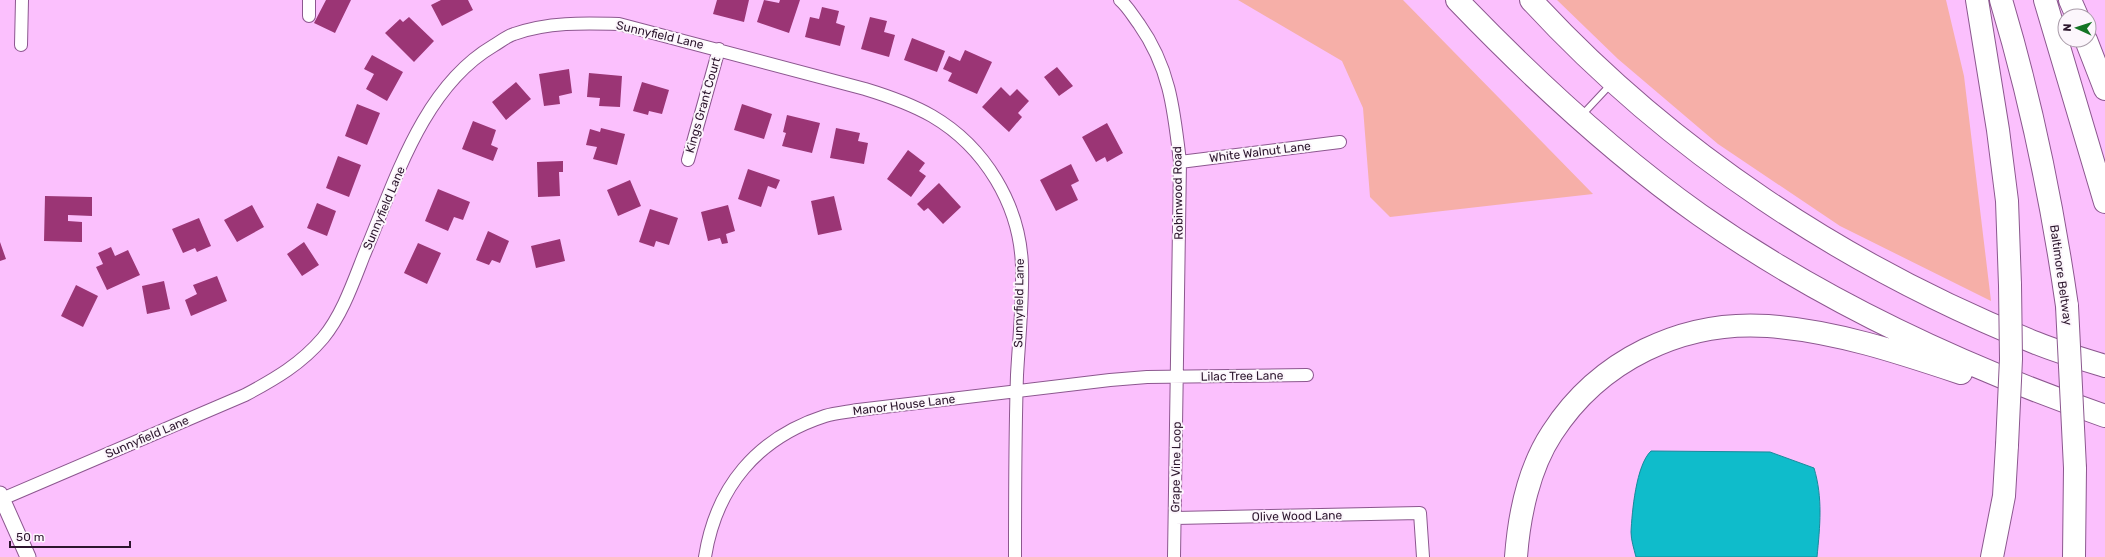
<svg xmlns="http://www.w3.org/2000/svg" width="2105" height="557" font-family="Rubik,sans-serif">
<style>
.green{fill:#f6afa8}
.water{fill:#0fbccb;stroke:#188a9c}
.building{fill:#9b3575}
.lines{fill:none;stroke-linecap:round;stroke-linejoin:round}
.service-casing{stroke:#8c578f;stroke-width:8}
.minor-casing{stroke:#8c578f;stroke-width:14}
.tertiary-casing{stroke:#8c578f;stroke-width:17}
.motorway-casing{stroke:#8c578f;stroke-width:24}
.service{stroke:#fff;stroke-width:6}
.minor{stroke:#fff;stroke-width:12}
.tertiary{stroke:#fff;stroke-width:15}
.motorway{stroke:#fff;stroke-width:22}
.motorway-bridge-casing{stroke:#8c578f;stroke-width:24;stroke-linecap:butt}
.motorway-bridge{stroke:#fff;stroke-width:22}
.labels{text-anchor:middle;stroke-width:4;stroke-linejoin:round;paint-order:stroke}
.street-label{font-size:12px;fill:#2c162d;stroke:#fcf6fc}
</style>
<rect width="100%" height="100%" fill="#fbc0fd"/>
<!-- green -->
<path class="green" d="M1238 0H1403L1593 194 1390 217 1370 197 1363 108 1342 61Z
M1557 0H1946L1964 76 1991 301 1840 226 1718 144 1618 59Z"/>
<!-- water -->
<path class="water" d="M1651 451 1770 452 1814 468C1823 498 1820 526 1817 557H1636C1634 549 1631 540 1631 532 1632 512 1636 465 1651 451Z"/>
<!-- building -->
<path class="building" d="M326 0H351L335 33 314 23Z
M441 0H468L473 10 442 26 431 5Z
M717 0H749L744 22 713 14Z
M764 0 779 3 780 0H800L789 33 757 22Z
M822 7 839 11 836 23 845 26 840 46 805 37 810 17 819 19Z
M409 17 434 41 414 62 385 33 400 19 403 22Z
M870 17 887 21 884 32 895 35 889 57 861 49Z
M912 38 945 51 937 72 904 60Z
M965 50 992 62 977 94 948 81 952 73 943 69 949 56 960 61Z
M372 55 403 72 387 101 366 89 374 74 364 69Z
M1057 67 1073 86 1059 96 1044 77Z
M569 69 572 93 559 96 560 104 544 106 539 74Z
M589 73 622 76 620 107 599 106 600 98 587 97Z
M516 82 531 99 506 120 492 102Z
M642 82 669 90 662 114 649 111 648 115 633 111Z
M1001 87 1010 96 1017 89 1029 101 1018 113 1022 117 1009 132 982 107Z
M357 104 380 113 367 145 345 136Z
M742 104 772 114 764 139 734 130Z
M787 115 820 123 812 153 782 146 786 133 783 132Z
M473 121 496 130 491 145 498 148 493 161 462 149Z
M1107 123 1123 153 1107 162 1105 157 1096 162 1082 137Z
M601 128 625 134 617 165 593 159 597 147 586 145 590 129 600 132Z
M836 128 860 133 858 141 868 143 864 164 830 158Z
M908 150 925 163 919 171 926 176 911 197 887 179Z
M338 156 361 165 349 197 326 188Z
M563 161V172H559L560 196 538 197 537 162Z
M1071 164 1079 181 1071 185 1078 200 1056 211 1040 180Z
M748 169 780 180 776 189 768 186 761 207 738 199Z
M630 180 641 206 618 216 607 190Z
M939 183 961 207 943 224 928 208 924 211 917 204Z
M438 189 470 202 463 220 454 217 448 231 425 221Z
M45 196 92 197V216L68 215V221L82 222V242L44 241Z
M834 196 842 230 818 235 811 201Z
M317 203 336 211 327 236 307 228Z
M252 205 264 227 237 242 224 220Z
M728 205 735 231 726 234 728 243 722 244 720 238 708 241 701 212Z
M650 209 678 218 669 245 656 241 654 247 639 242Z
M199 218 211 246 197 252 195 248 183 253 172 229Z
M488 231 509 241 500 263 492 260 489 265 476 260Z
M560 239 565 261 536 268 531 246Z
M0 242 6 259 0 261Z
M304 242 319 265 302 276 287 254Z
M418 243 441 253 427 284 404 273Z
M111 247 115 256 128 250 140 275 107 290 96 267 103 264 98 253Z
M217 276 227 301 191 316 185 300 197 294 193 285Z
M164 281 170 309 147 314 142 286Z
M76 285 98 296 83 327 61 316Z"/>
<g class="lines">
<defs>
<path id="service" d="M1582 115 1611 84"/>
<path id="minor" d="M309 0V16
M1120 0C1128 7 1133 16 1139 24 1170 68 1174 110 1180 162L1174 557
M21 45 22 0
M688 160 719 49
M1180 162 1340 142
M2 499 245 395C275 379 301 364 323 338 342 315 353 283 364 255 395 182 422 88 493 46 500 42 507 36 514 34 548 22 583 23 619 24L865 89C888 96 911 104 932 116 985 147 1020 205 1022 266 1023 302 1019 339 1017 375 1015 436 1015 496 1015 557
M1175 518 1420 513 1423 557
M705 557C716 487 757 438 825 416 835 413 847 412 858 410L1110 380 1147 377 1307 375"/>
<path id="tertiary" d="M0 494 28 557"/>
<path id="motorway" d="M1457 0C1532 78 1611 152 1700 215 1824 302 1962 366 2105 416
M1531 0C1670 151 1846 267 2036 343 2058 352 2082 359 2105 366
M1977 0 1998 130 2007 201 2010 285
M2001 0C2031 100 2052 202 2067 306
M2045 0 2105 202
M2070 0 2077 16
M2086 40 2105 89
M1516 557C1519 516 1529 468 1552 433 1599 360 1682 320 1768 326 1835 331 1898 352 1961 373
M1992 557 2004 496 2007 445
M2074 557 2075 468"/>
</defs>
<!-- service casing -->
<use href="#service" class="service-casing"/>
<!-- minor casing -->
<use href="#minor" class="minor-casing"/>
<!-- tertiary casing -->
<use href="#tertiary" class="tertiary-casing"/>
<!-- motorway casing -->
<use href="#motorway" class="motorway-casing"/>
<!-- service -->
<use href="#service" class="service"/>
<!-- minor -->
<use href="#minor" class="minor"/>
<!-- tertiary -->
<use href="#tertiary" class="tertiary"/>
<!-- motorway -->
<use href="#motorway" class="motorway"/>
<defs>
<path id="motorway-bridge" d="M2067 306 2075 468
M2007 445 2011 359 2010 285"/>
</defs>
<!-- motorway-bridge casing -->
<use href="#motorway-bridge" class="motorway-bridge-casing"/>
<!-- motorway-bridge -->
<use href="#motorway-bridge" class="motorway-bridge"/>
</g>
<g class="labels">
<!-- street labels -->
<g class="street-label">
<text transform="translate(660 35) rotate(13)" y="4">Sunnyfield Lane</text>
<text transform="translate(703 105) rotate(-74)" y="4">Kings Grant Court</text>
<text transform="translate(1260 152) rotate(-7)" y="4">White Walnut Lane</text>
<text transform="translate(1178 193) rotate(-91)" y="4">Robinwood Road</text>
<text transform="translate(384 208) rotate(-67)" y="4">Sunnyfield Lane</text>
<text transform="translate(2061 275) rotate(82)" y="4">Baltimore Beltway</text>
<text transform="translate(1019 303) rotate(-89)" y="4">Sunnyfield Lane</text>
<text transform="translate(1242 376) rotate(-1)" y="4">Lilac Tree Lane</text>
<text transform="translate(904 405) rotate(-7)" y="4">Manor House Lane</text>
<text transform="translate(147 437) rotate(-23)" y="4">Sunnyfield Lane</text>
<text transform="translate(1176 467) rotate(-89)" y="4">Grape Vine Loop</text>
<text transform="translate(1297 516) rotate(-1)" y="4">Olive Wood Lane</text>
</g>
</g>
<!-- north arrow -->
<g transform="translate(2077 28) rotate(273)"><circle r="19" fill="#fcf6fc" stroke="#a99ca9"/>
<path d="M0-3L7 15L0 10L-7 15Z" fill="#137424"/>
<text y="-6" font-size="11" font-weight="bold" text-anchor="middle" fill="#2c162d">N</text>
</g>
<!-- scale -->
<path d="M10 541v6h120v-6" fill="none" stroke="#2c162d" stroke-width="2"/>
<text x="16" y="541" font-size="12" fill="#2c162d" stroke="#fcf6fc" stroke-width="3" paint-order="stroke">50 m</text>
</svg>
